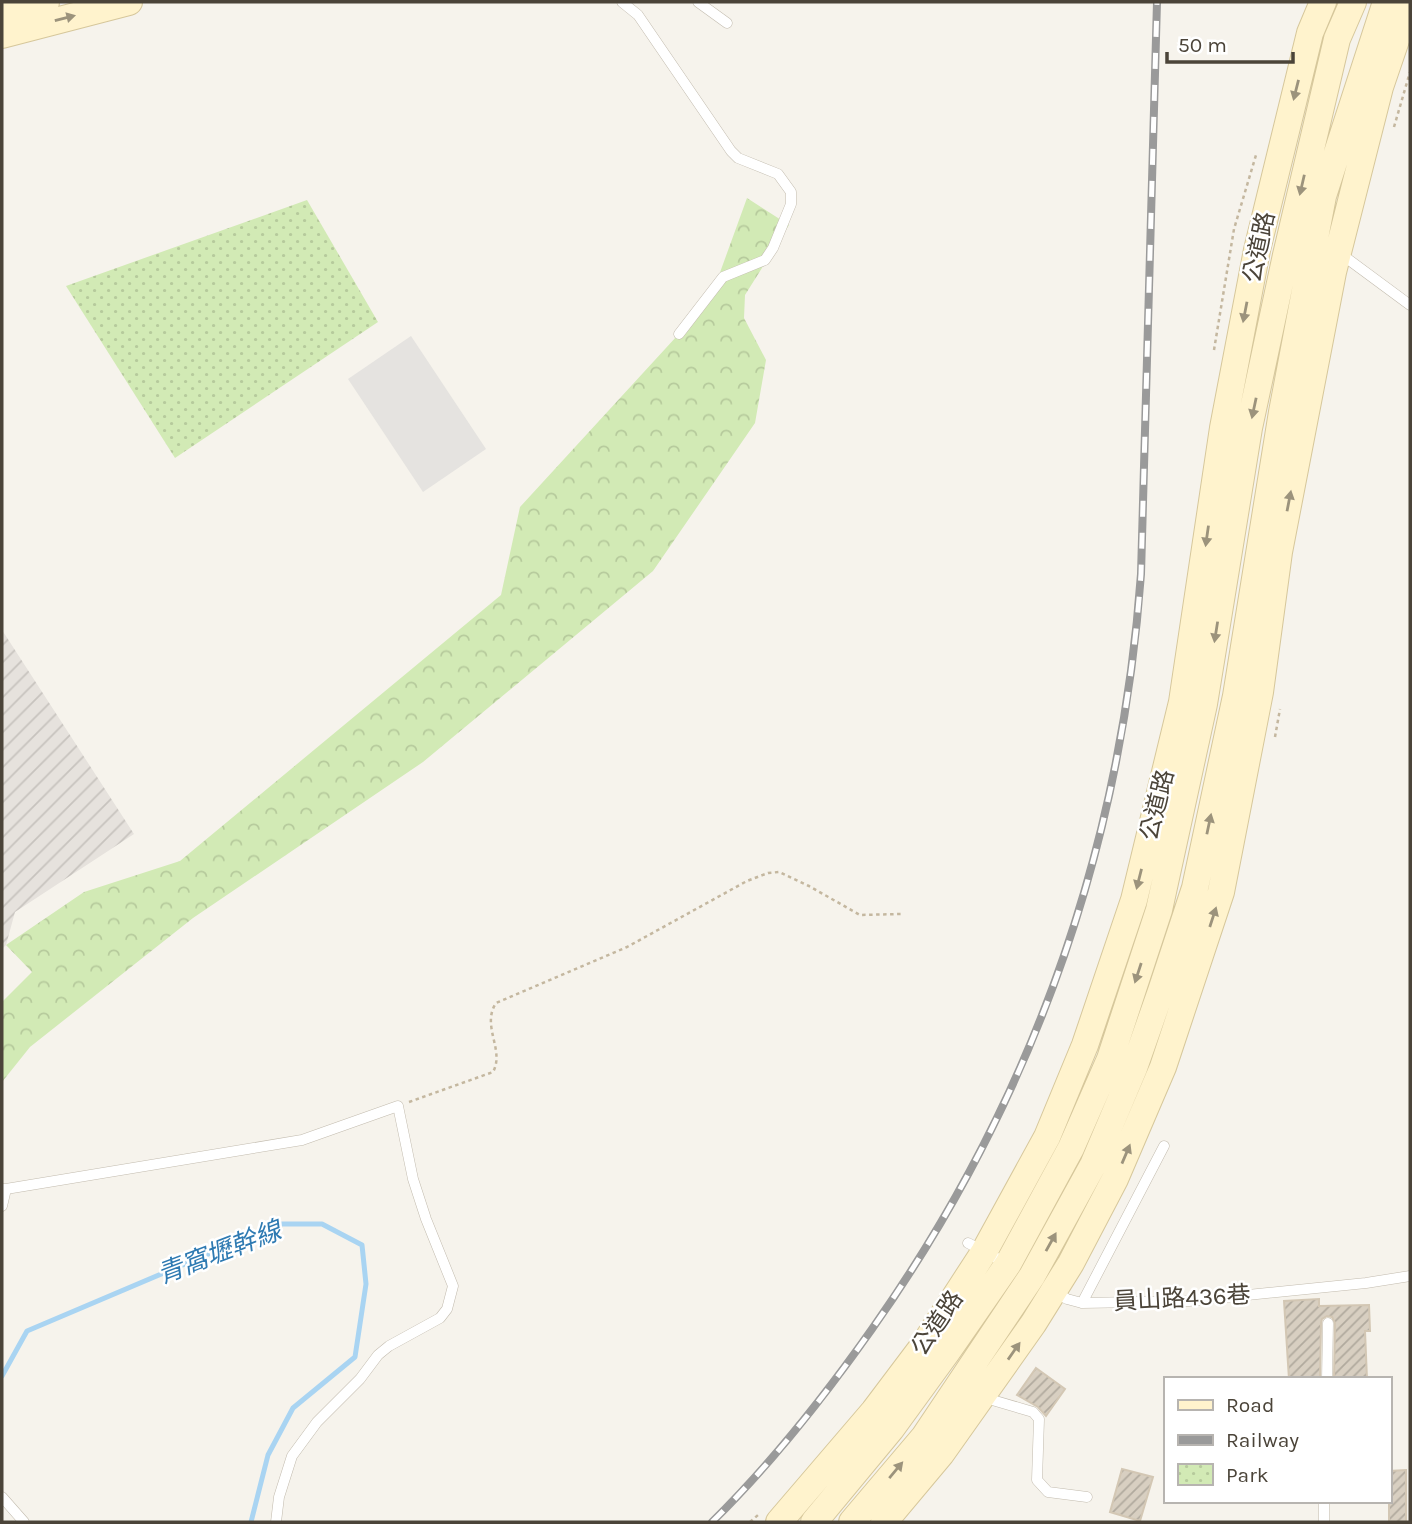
<svg xmlns="http://www.w3.org/2000/svg" width="1412" height="1524" font-family="Karla,'Noto Sans TC',sans-serif">
<style>
.industrial{fill:url(#industrial-furrows)}
.forest{fill:url(#forest-crowns)}
.park{fill:url(#park-dots)}
.parking{fill:#e5e3e0}
.lines{fill:none;stroke-linecap:round;stroke-linejoin:round}
.stream{stroke:#a9d4f2;stroke-width:5}
.building{fill:url(#building-hatch);stroke:#d3c7b4;stroke-width:2}
.lane-casing{stroke:#c2bbae;stroke-width:11}
.secondary-casing{stroke:#d6c79b;stroke-width:28}
.path{stroke:#c4b79f;stroke-width:2.5;stroke-dasharray:3.5 3.5;stroke-linecap:butt}
.lane{stroke:#fff;stroke-width:10}
.secondary{stroke:#fff3cd;stroke-width:26}
.rail-casing{stroke:#9a9a9a;stroke-width:8}
.rail{stroke:#fff;stroke-width:5;stroke-dasharray:16;stroke-linecap:butt}
.oneway{fill:#9c937c}
.labels{text-anchor:middle;stroke-width:5;stroke-linejoin:round;paint-order:stroke}
.street-label{font-size:24px;fill:#4b4439;stroke:#fff}
.water-label{font-size:26px;font-style:italic;fill:#2e7ab2;stroke:#fff}
</style>
<defs>
<pattern id="industrial-furrows" width="10" height="10" patternUnits="userSpaceOnUse" patternTransform="scale(1.75)"><rect width="10" height="10" fill="#e6e2dd"/><path d="M-1 1l2-2M0 10L10 0M9 11l2-2" fill="none" stroke="#c7c3be"/></pattern>
<pattern id="forest-crowns" width="20" height="18" patternUnits="userSpaceOnUse" patternTransform="scale(1.75)"><rect width="20" height="18" fill="#d2eab5"/><path d="M2 6a3 3 0 1 1 6 0M12 15a3 3 0 1 1 6 0" fill="none" stroke="#b6ca9c"/></pattern>
<pattern id="park-dots" width="8" height="8" patternUnits="userSpaceOnUse" patternTransform="scale(1.75)"><rect width="8" height="8" fill="#d2eab5"/><path d="M2 2h.1M6 6h.1" fill="none" stroke="#b6ca9c" stroke-width="1.8" stroke-linecap="round"/></pattern>
<pattern id="building-hatch" width="6" height="6" patternUnits="userSpaceOnUse" patternTransform="scale(1.75)"><rect width="6" height="6" fill="#d8cfc1"/><path d="M-1 1l2-2M0 6l6-6M5 7l2-2" fill="none" stroke="#b1aa9e"/></pattern>
</defs>
<rect width="100%" height="100%" fill="#f6f3ec"/>
<!-- industrial -->
<path class="industrial" d="M2 630 134 834 15 912 6 945 2 949Z"/>
<!-- forest -->
<path class="forest" d="M747 198 789 225 745 295 744 318 766 360 755 423 653 571 423 762 193 918 30 1047 2 1082V1002L32 972 6 945 84 892 180 861 501 595 520 507 710 300Z"/>
<!-- park -->
<path class="park" d="M307 200 378 322 175 458 66 286Z"/>
<!-- parking -->
<path class="parking" d="M411 336 486 449 423 492 348 379Z"/>
<g class="lines">
<!-- stream -->
<path class="stream" d="M2 1376 27 1331 279 1224H322L362 1245 366 1284 355 1357 293 1408 268 1455 251 1522"/>
</g>
<!-- building -->
<path class="building" d="M1319 1299V1306L1369 1305 1370 1331H1365L1367 1379H1334L1335 1323 1332 1317 1327 1316 1322 1319 1321 1323 1320 1379H1289L1284 1301Z
M1036 1368 1065 1389 1046 1416 1038 1407 1017 1395Z
M1122 1469 1153 1477 1140 1521 1110 1512Z
M1406 1470V1522H1389V1471Z"/>
<g class="lines">
<defs>
<path id="lane" d="M622 2 638 15 731 151 738 158 778 174 791 192V204L773 248 765 260 723 277 679 334
M698 2 727 23
M1341 254 1410 305
M6 1189 302 1140 398 1106 413 1179 426 1219 453 1286 447 1309 440 1318 389 1346 378 1355 360 1379 317 1422 292 1456 279 1497 276 1522
M2 1206 6 1189H2
M968 1243 1008 1264
M1054 1292 1067 1299 1082 1303 1189 1301 1366 1283 1410 1276
M1082 1303 1164 1146
M1327 1379 1328 1323
M982 1397 1033 1412 1039 1419 1037 1480 1048 1492 1087 1497
M2 1497 24 1522
M1324 1522V1501"/>
<path id="secondary" d="M2 13 46 2
M2 35 129 2
M779 1522 874 1411 923 1346 984 1252 1047 1137 1085 1045 1134 900 1182 702 1223 428 1257 250 1310 33 1323 2
M814 1522 891 1429 947 1352 1008 1264 1071 1148 1110 1059 1159 910 1204 704 1249 428 1286 255 1337 39 1353 2
M852 1522 924 1437 1032 1276 1093 1165 1134 1068 1161 991 1195 888 1236 696 1282 412 1323 196 1386 2
M884 1522 941 1454 1033 1324 1071 1263 1115 1179 1163 1067 1221 892 1260 692 1279 552 1333 272 1380 87 1409 2"/>
</defs>
<!-- lane casing -->
<use href="#lane" class="lane-casing"/>
<!-- secondary casing -->
<use href="#secondary" class="secondary-casing"/>
<!-- path -->
<path class="path" d="M1394 127 1410 72
M1214 350 1234 229 1256 155
M1275 737 1280 709
M409 1102 493 1072C505 1050 481 1026 496 1003L627 947 747 881 768 873 779 872 809 886 860 915 902 914
M750 1522 758 1515"/>
<!-- lane -->
<use href="#lane" class="lane"/>
<!-- secondary -->
<use href="#secondary" class="secondary"/>
<defs>
<path id="rail" d="M712 1522C772 1463 824 1397 872 1329 1032 1102 1121 851 1141 574L1157 2"/>
</defs>
<!-- rail casing -->
<use href="#rail" class="rail-casing"/>
<!-- rail -->
<use href="#rail" class="rail"/>
</g>
<!-- one-way arrows -->
<defs><path id="oneway-solid" d="M-6-.8H1V-3.2L6.5 0L1 3.2V.8H-6Z" transform="scale(1.75)"/></defs>
<g class="oneway">
<use href="#oneway-solid" transform="translate(65 18) rotate(-14)"/>
<use href="#oneway-solid" transform="translate(1296 90) rotate(104)"/>
<use href="#oneway-solid" transform="translate(1302 185) rotate(103)"/>
<use href="#oneway-solid" transform="translate(1245 312) rotate(101)"/>
<use href="#oneway-solid" transform="translate(1254 408) rotate(102)"/>
<use href="#oneway-solid" transform="translate(1289 501) rotate(-79)"/>
<use href="#oneway-solid" transform="translate(1207 536) rotate(98)"/>
<use href="#oneway-solid" transform="translate(1216 632) rotate(99)"/>
<use href="#oneway-solid" transform="translate(1209 824) rotate(-78)"/>
<use href="#oneway-solid" transform="translate(1139 879) rotate(104)"/>
<use href="#oneway-solid" transform="translate(1213 917) rotate(-72)"/>
<use href="#oneway-solid" transform="translate(1138 973) rotate(108)"/>
<use href="#oneway-solid" transform="translate(1126 1154) rotate(-67)"/>
<use href="#oneway-solid" transform="translate(1051 1242) rotate(-61)"/>
<use href="#oneway-solid" transform="translate(1014 1351) rotate(-55)"/>
<use href="#oneway-solid" transform="translate(896 1470) rotate(-50)"/>
</g>
<g class="labels">
<!-- street labels -->
<g class="street-label">
<text transform="translate(1259 247) rotate(-78)" y="8">公道路</text>
<text transform="translate(1157 805) rotate(-76)" y="8">公道路</text>
<text transform="translate(1182 1298) rotate(-3)" y="8">員山路436巷</text>
<text transform="translate(937 1323) rotate(-56)" y="8">公道路</text>
</g>
<!-- water labels -->
<g class="water-label">
<text transform="translate(219 1252) rotate(-21)" y="9">青窩壢幹線</text>
</g>
</g>
<!-- border -->
<rect width="1412" height="1524" fill="none" stroke="#4b4439" stroke-width="7"/>
<!-- legend -->
<rect x="1164" y="1377" width="228" height="126" fill="#ffffff" stroke="#b7b4b0" stroke-width="2"/>
<rect x="1178" y="1400" width="35" height="10" fill="#fff3cd" stroke="#b7b4b0" stroke-width="2"/>
<text x="1226" y="1412" font-size="21" fill="#4b4439">Road</text>
<rect x="1178" y="1435" width="35" height="10" fill="#9a9a9a" stroke="#b7b4b0" stroke-width="2"/>
<text x="1226" y="1447" font-size="21" fill="#4b4439">Railway</text>
<rect x="1178" y="1464" width="35" height="21" fill="url(#park-dots)" stroke="#b7b4b0" stroke-width="2"/>
<text x="1226" y="1482" font-size="21" fill="#4b4439">Park</text>
<!-- scale -->
<path d="M1167 52v10h126v-10" fill="none" stroke="#4b4439" stroke-width="3.5"/>
<text x="1178" y="52" font-size="21" fill="#4b4439" stroke="#ffffff" stroke-width="5" paint-order="stroke">50 m</text>
</svg>
